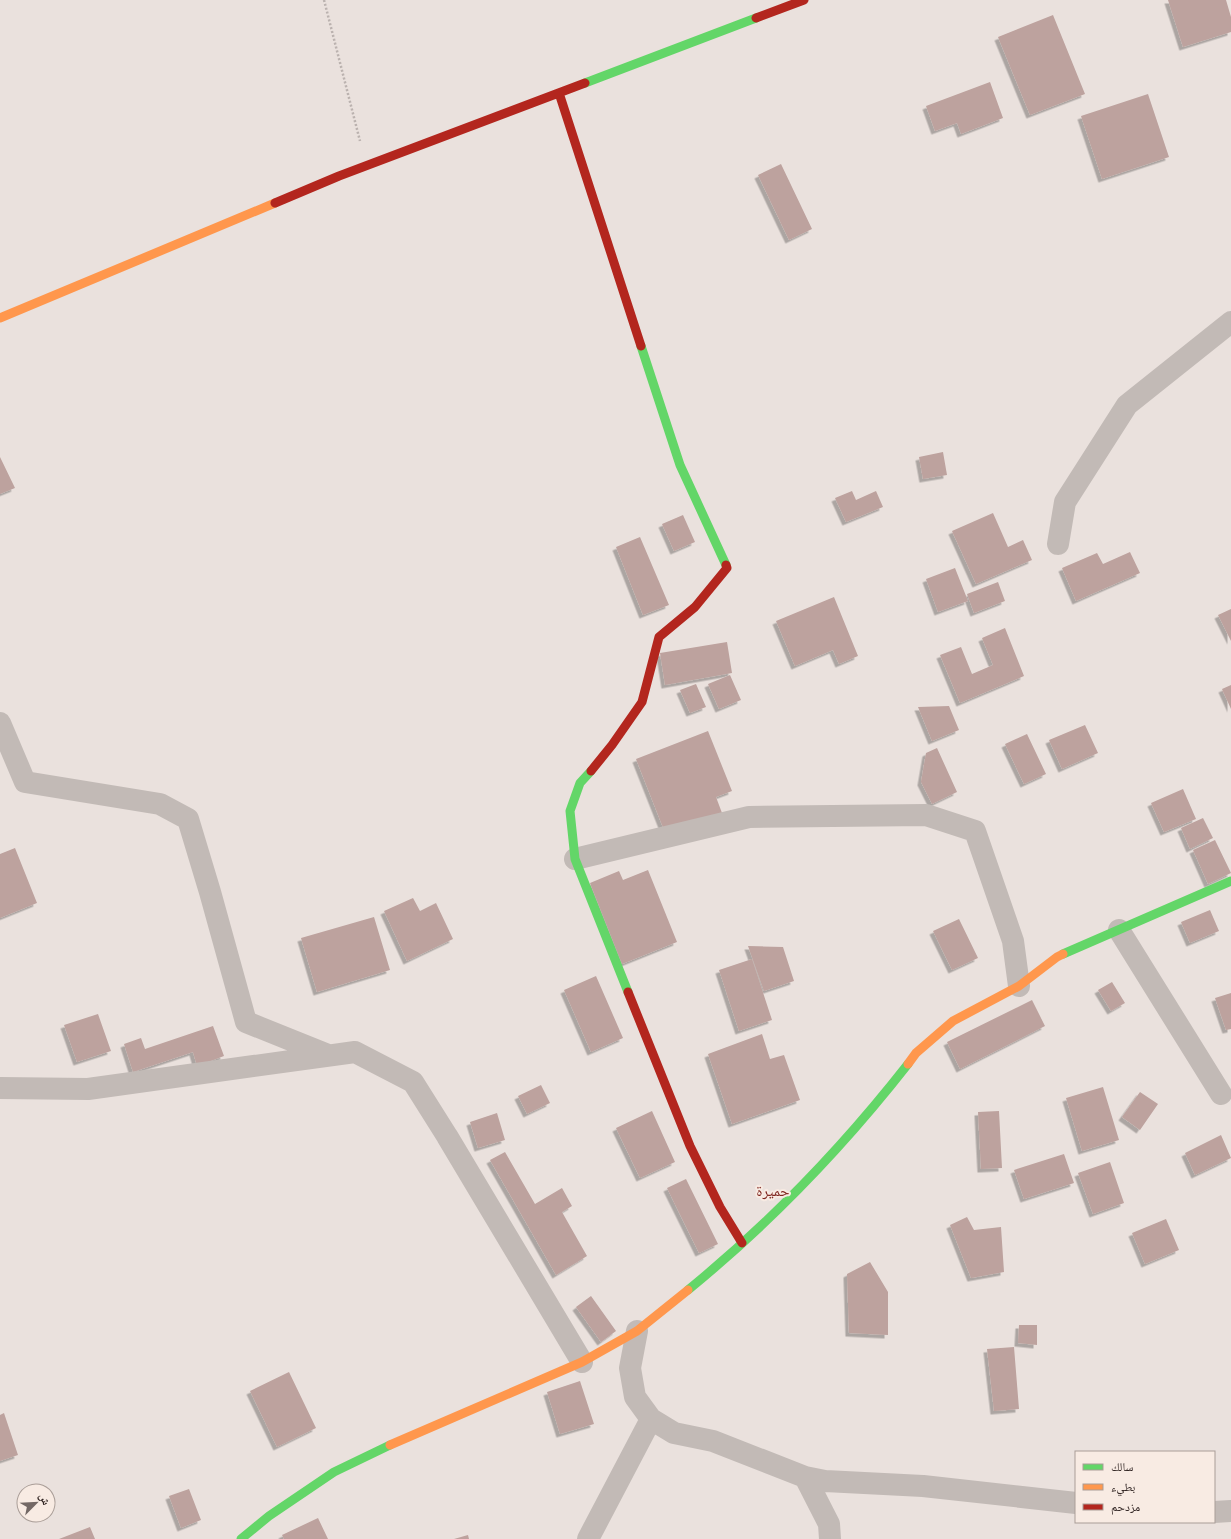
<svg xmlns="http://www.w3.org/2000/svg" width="1231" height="1539" font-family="Overpass,'Noto Naskh Arabic',sans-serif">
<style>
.building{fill:#bda29e;filter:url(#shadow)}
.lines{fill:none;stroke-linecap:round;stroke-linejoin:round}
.path{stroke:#bbb2af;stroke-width:2.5;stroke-dasharray:2 2;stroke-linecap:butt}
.street{stroke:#c2bab6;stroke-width:22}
.fast{stroke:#63d668;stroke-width:9}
.slow{stroke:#ff974d;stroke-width:9}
.jam{stroke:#b3261e;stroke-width:9}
.labels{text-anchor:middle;stroke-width:4;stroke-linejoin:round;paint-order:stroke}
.quarter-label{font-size:15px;fill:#802720;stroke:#f8ebe3}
</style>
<defs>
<filter id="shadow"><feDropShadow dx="-3.5" dy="3.5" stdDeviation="0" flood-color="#0004"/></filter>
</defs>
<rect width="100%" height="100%" fill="#eae1dd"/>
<!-- building -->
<path class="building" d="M1168 0H1226L1231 17V32L1183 47Z
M1053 15 1085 94 1030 115 998 37Z
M990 82 1003 118 961 134 957 123 935 131 926 106Z
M1148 94 1169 157 1102 179 1081 116Z
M781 164 812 229 789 240 758 175Z
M943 452 947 475 923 479 919 457Z
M0 457 15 488 0 494Z
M852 491 856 500 876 491 883 507 846 522 835 498Z
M993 513 1008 547 1023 540 1032 560 976 584 952 531Z
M683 515 695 542 674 551 662 524Z
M640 537 669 605 643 615 616 547Z
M1130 552 1140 573 1076 601 1062 568 1097 553 1103 564Z
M955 568 968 601 938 612 926 579Z
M998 582 1005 601 974 613 967 594Z
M834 597 858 656 839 664 833 650 795 666 776 621Z
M1231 609V641L1218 615Z
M1005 628 1024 676 960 703 940 655 961 647 972 674 993 665 982 638Z
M727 642 732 673 665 685 660 653Z
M730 675 741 700 719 709 708 684Z
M696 684 706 707 690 713 680 690Z
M1231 685V709L1222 689Z
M949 706 959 730 932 741 918 707Z
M1085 725 1098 753 1062 769 1049 740Z
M708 731 732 791 716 797 722 813 666 835 636 759Z
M1027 734 1046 774 1024 784 1005 744Z
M937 748 957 792 932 804 921 782 926 753Z
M1183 789 1196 819 1164 832 1151 803Z
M1203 818 1213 838 1190 849 1181 828Z
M1215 840 1231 873 1208 884 1193 850Z
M15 848 37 903 0 918V854Z
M648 870 677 942 622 964 590 883 619 871 623 880Z
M413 898 420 911 436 903 453 939 407 961 384 911Z
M1210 910 1219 931 1190 943 1181 922Z
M374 917 390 970 317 992 301 938Z
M959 919 978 958 952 970 933 931Z
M748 946 783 947 794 981 764 991Z
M752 959 772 1020 739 1031 719 970Z
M596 976 623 1038 591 1052 564 990Z
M1112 982 1125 1003 1111 1011 1098 990Z
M1231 993V1029L1226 1030 1215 998Z
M1032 1000 1045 1026 960 1069 947 1042Z
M98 1014 111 1051 77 1062 64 1025Z
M213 1026 224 1056 197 1066 193 1052 133 1072 124 1044 141 1038 145 1049Z
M762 1034 770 1059 784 1055 800 1100 732 1124 708 1054Z
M541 1085 550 1103 527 1114 518 1096Z
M1103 1087 1119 1140 1082 1151 1066 1098Z
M1140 1092 1158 1104 1140 1130 1122 1117Z
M652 1111 675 1162 640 1178 616 1128Z
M999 1111 1002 1168 981 1169 978 1112Z
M497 1113 505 1140 478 1148 470 1122Z
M1221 1135 1231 1158 1195 1175 1185 1153Z
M505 1152 535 1204 562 1188 572 1206 562 1212 587 1256 556 1275 490 1160Z
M1064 1154 1074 1183 1024 1199 1014 1170Z
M1110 1162 1124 1203 1093 1214 1078 1173Z
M686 1179 718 1244 699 1253 667 1188Z
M967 1217 974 1230 1001 1227 1004 1272 971 1278 950 1225Z
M1166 1219 1179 1250 1145 1264 1132 1233Z
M870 1262 888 1292V1335L849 1333 847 1274Z
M591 1296 616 1331 601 1342 576 1307Z
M1019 1325H1037V1345L1018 1343Z
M1014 1347 1019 1409 994 1411 987 1349Z
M289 1372 316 1428 277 1447 250 1391Z
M580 1381 594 1424 560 1434 547 1392Z
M4 1413 18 1455 0 1461V1415Z
M189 1489 201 1520 181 1528 169 1496Z
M318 1518 328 1539H284L282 1535Z
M90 1527 95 1539H59Z
M468 1535 469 1539H454Z"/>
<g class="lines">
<!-- path -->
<path class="path" d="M324 0 360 141"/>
<!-- street -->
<path class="street" d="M1058 544 1065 502 1127 405 1231 322
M0 723 25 782 160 804 188 819 210 892 246 1022 328 1055
M575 859 749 817 926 815 975 831 1013 941 1019 986
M1119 930 1221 1094
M0 1088 88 1089 355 1052 413 1082 447 1136 582 1362
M637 1331 630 1368 635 1397 651 1419 674 1433 713 1441 805 1477 825 1481 923 1486 1076 1503
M805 1477 829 1524 830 1539
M1214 1512 1231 1511
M588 1539 651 1419"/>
<!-- fast -->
<path class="fast" d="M585 83 756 18
M641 346 680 465 726 565
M591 771 580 783 570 811 575 859 628 992
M1063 954 1231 881
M688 1290C770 1223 843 1147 908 1064
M241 1539 269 1516 334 1472 390 1445"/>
<!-- slow -->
<path class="slow" d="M0 318 275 203
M908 1064 916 1053 953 1021 1019 986 1057 957 1063 954
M390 1445 582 1362 637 1331 688 1290"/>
<!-- jam -->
<path class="jam" d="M756 18 804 0
M559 93 641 346
M275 203 339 176 585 83
M591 771 612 745 642 702 659 637 695 607 727 568 726 565
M628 992 690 1146 720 1207 742 1243"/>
</g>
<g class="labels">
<!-- quarter labels -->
<g class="quarter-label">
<text x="773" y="1196">حميرة</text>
</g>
</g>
<!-- legend -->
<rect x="1075" y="1451" width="140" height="72" fill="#f8ebe3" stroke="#a99d97"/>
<rect x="1083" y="1464" width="20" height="6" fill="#63d668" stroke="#a99d97"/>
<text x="1111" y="1471" font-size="12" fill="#332725">سالك</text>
<rect x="1083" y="1484" width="20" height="6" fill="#ff974d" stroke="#a99d97"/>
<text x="1111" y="1491" font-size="12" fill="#332725">بطيء</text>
<rect x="1083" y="1504" width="20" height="6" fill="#b3261e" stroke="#a99d97"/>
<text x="1111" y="1511" font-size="12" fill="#332725">مزدحم</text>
<!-- north arrow -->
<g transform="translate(36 1503) rotate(66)"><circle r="19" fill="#f8ebe3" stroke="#a99d97"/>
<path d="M0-3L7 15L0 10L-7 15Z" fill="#736865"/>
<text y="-6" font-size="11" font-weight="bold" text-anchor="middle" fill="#332725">ش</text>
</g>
</svg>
